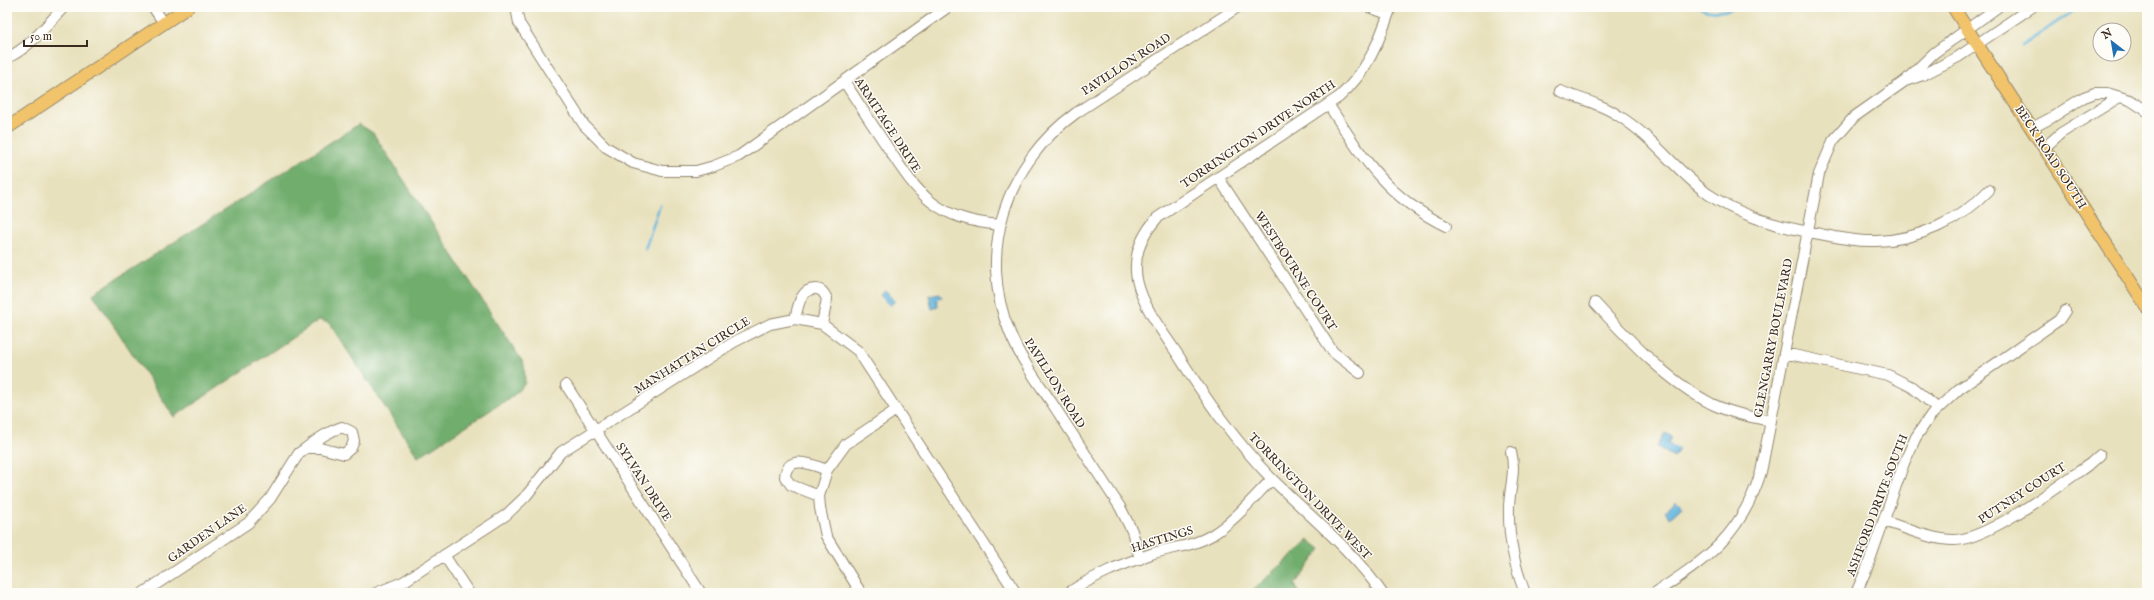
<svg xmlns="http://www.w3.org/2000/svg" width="2154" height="600" font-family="'IM FELL English',serif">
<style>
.forest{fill:#71ad6d;stroke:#566c46}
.water{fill:#62b5de;stroke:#4e707e}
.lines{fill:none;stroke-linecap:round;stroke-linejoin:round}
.stream{stroke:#62b5de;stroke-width:2.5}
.minor-casing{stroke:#92866e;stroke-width:12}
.major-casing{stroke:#92866e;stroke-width:14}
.minor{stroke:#fff;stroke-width:10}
.major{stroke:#f1c36a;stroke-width:12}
.labels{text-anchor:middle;stroke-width:3;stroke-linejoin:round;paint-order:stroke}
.street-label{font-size:12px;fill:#3b2a1e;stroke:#fdfcf7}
</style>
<rect width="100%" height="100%" fill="#fdfcf7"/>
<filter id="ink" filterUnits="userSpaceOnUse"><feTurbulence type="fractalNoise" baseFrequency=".025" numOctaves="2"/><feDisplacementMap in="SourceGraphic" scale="8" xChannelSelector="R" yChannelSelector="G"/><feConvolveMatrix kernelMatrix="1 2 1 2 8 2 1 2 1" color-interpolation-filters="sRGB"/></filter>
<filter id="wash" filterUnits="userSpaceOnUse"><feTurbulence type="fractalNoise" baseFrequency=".012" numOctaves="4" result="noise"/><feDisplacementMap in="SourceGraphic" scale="16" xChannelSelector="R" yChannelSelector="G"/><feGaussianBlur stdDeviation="0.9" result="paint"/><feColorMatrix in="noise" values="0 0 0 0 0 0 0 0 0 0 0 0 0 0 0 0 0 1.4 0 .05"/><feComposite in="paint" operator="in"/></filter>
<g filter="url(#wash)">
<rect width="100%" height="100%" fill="#e8e1bd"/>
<!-- forest -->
<path class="forest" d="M359 124 373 133 524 364 525 383 514 395 418 457 329 323 319 320 174 417 93 294Z
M1309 540 1321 549 1295 584 1298 593H1250Z"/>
<!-- water -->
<path class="water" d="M885 290 895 301 890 306 880 295Z
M940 293 942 297 937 299 938 307 932 309 929 295Z
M1665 433 1671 437 1668 443 1679 449 1674 457 1657 447Z
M1676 501 1682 507 1670 518 1665 512Z"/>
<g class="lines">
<!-- stream -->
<path class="stream" d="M1699 7C1709 13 1724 13 1734 7
M2022 46 2079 7
M645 249 660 205"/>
</g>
</g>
<g filter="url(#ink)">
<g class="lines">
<defs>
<path id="minor" d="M153 7 164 23
M516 7 519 23 584 125 606 147 633 163 662 171H696L714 166 739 156 948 7
M1369 7 1388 14
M7 58C31 47 46 25 64 7
M1906 80 1934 53 1998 7
M844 81C858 103 872 124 886 145 919 196 936 219 1000 225
M1560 91C1580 99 1602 104 1619 116 1653 137 1676 171 1708 194 1739 215 1773 225 1809 232 1831 236 1854 242 1876 241 1918 240 1960 221 1989 190
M1328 104C1363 158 1386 197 1446 226
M2032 128 2051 118 2084 97 2095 93H2107L2130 100 2147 111
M2045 147 2061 133 2118 98
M1218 177 1333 352 1360 373
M1595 303C1629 340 1667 381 1712 404 1731 413 1751 417 1771 421
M795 319C798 307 800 289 815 289 822 289 824 293 827 299L822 324
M1784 353 1888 375 1912 387 1937 408
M566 385 701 593
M1511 452C1516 470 1510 487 1509 506 1508 536 1514 565 1525 593
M819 496 791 485 785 477C787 453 813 465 827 470
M1884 521C1906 528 1931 540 1954 540 1988 540 2061 484 2091 463L2100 455
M444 555 469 593
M1140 559 1132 531 1120 507C1098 473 1075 438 1052 403 1037 381 1020 358 1010 333 976 253 1006 163 1076 113L1238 7
M143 593 248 523 270 499 299 453C313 443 326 432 342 427L352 432 354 441 351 448 344 454 320 448H306
M376 593 403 582 506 515 526 496 561 452 734 342 770 324 795 319 822 324 858 351 1016 593
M861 593 826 536 820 508 819 496 827 470 846 444 896 410
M1068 593C1097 574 1118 566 1151 554 1172 547 1192 547 1212 535 1235 521 1253 498 1272 479
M1382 593C1352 549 1308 515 1271 478 1234 440 1206 399 1178 355 1148 310 1112 269 1157 218L1339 97C1367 72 1379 42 1391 7
M1655 593C1708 558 1741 536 1761 472L1819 174 1833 141 1854 117 1905 81 1923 75 1958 57 2032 7
M1856 593 1867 568 1904 463 1916 437 1931 415 1959 389 2059 320 2065 311"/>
<path id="major" d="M1953 7 2147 307
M7 128 188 7"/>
</defs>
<!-- minor casing -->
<use href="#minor" class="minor-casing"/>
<!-- major casing -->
<use href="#major" class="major-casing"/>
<!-- minor -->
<use href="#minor" class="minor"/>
<!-- major -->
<use href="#major" class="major"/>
</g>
</g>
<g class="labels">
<!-- street labels -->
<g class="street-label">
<text transform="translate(1126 64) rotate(-33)" y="4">PAVILLON ROAD</text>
<text transform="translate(888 125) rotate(57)" y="4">ARMITAGE DRIVE</text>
<text transform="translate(1258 134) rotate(-34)" y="4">TORRINGTON DRIVE NORTH</text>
<text transform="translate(2051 157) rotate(57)" y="4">BECK ROAD SOUTH</text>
<text transform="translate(1296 271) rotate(57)" y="4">WESTBOURNE COURT</text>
<text transform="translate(1773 338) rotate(-79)" y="4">GLENGARRY BOULEVARD</text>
<text transform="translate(692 355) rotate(-32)" y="4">MANHATTAN CIRCLE</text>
<text transform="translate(1055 383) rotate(58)" y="4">PAVILLON ROAD</text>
<text transform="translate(644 482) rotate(57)" y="4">SYLVAN DRIVE</text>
<text transform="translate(2022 493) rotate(-33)" y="4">PUTNEY COURT</text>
<text transform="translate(1310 496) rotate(46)" y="4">TORRINGTON DRIVE WEST</text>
<text transform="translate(1877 505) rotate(-69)" y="4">ASHFORD DRIVE SOUTH</text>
<text transform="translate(207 533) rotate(-35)" y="4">GARDEN LANE</text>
<text transform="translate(1162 539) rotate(-17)" y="4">HASTINGS</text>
</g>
</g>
<!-- margin -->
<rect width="2154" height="600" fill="none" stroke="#fdfcf7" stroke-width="24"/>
<!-- north arrow -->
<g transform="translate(2112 42) rotate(329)"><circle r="19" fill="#fdfcf7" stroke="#afa8a0"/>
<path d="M0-3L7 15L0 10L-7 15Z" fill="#1f6fb2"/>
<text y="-6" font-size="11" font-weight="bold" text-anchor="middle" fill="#3b2a1e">N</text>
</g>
<!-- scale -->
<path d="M24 40v6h63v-6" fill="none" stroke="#3b2a1e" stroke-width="2"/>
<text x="30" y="40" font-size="12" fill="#3b2a1e" stroke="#fdfcf7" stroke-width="3" paint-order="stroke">50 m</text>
</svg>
